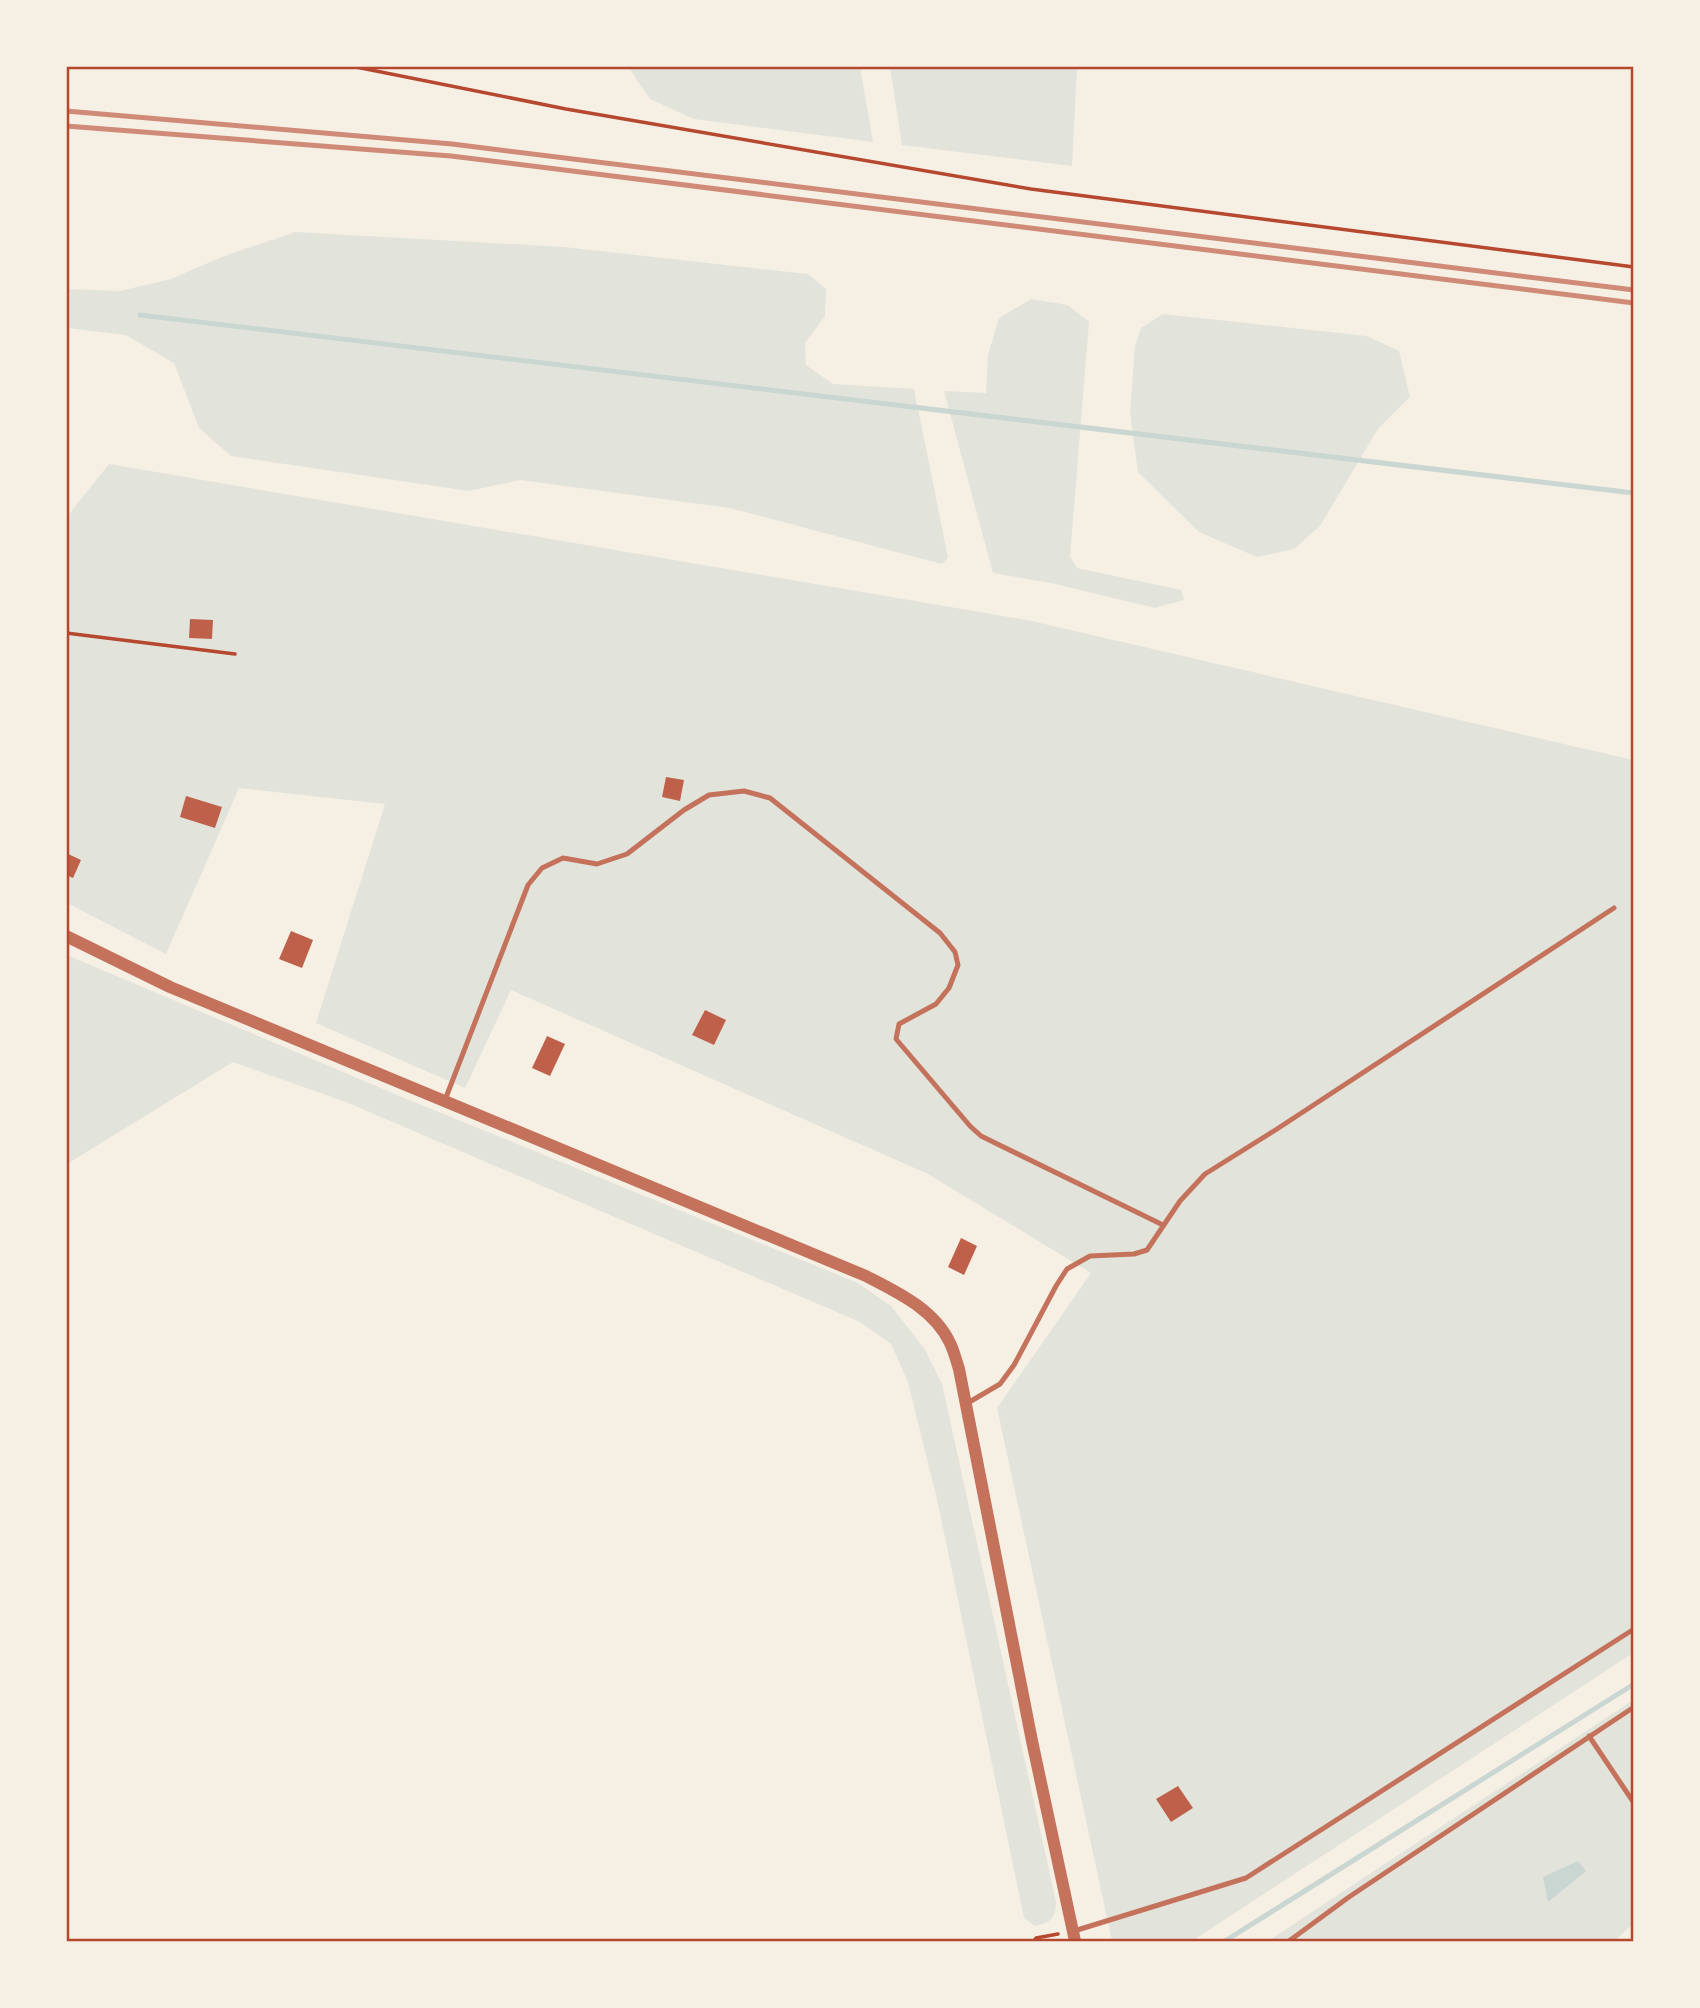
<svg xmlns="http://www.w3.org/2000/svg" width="1700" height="2008" font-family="Roboto,sans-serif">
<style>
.green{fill:#e2e4dc}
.water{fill:#c9d6d2}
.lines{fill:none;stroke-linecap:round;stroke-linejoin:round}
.stream{stroke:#c9d6d2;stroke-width:5}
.building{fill:#bf614a}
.path{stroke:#b5482f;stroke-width:3.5}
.service{stroke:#c5725c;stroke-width:5}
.tertiary{stroke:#c5725c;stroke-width:12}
.rail{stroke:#cf8b77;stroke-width:5}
.neatline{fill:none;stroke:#b5482f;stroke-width:2.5}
</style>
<rect width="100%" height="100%" fill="#f6efe4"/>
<!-- green -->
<path class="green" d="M628 67H860L873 142 694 119 650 99Z
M890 67H1077L1072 166 902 145Z
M296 232 564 247 808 274 826 289 825 316 805 343 806 365 833 384 914 389 948 558 942 564 730 508 520 480 469 491 231 456 199 428 174 363 126 335 67 328V289L120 291 171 279 224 256Z
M1031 299 1068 305 1089 322 1070 556 1077 568 1181 590 1184 600 1155 608 1051 583 993 573 944 391 986 393 988 355 999 318Z
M1163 314 1367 336 1399 351 1410 397 1378 429 1320 526 1294 549 1257 557 1199 532 1138 472 1130 413 1135 346 1141 328Z
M109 464 1027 620 1633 760V1653L1192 1941H1112L997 1408 1091 1273 928 1174 511 990 465 1088 316 1023 385 804 239 788 166 954 67 903 66 518Z
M67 955 402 1097 858 1283 891 1306 924 1348 942 1384 1056 1902C1056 1917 1050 1924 1035 1926L1024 1918 937 1499 908 1382 891 1344 860 1322 346 1102 233 1062 67 1164Z
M1633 1700V1924L1614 1941H1268Z"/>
<!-- water -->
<path class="water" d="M1578 1861 1586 1871 1548 1902 1543 1877Z"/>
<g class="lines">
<!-- stream -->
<path class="stream" d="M140 315 1634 493
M1225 1941 1634 1684"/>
</g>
<!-- building -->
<path class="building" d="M190 619 213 620 212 639 189 638Z
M666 777 684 780 680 801 662 797Z
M186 796 222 807 215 828 180 817Z
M66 853 81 860 73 878 66 875Z
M291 931 313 940 302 968 279 959Z
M705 1010 726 1020 714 1045 692 1035Z
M547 1036 565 1044 550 1076 532 1068Z
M961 1238 977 1246 964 1275 948 1267Z
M1178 1786 1193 1808 1171 1822 1156 1799Z"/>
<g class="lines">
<!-- path -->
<path class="path" d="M351 66 566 109 1031 189 1634 267
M66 633 235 654
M1034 1941 1036 1938 1058 1934"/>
<!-- service -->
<path class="service" d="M445 1100 528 885 542 868 563 858 597 864 627 854 684 810 709 795 744 791 770 798 940 933 955 952 958 965 949 988 936 1004 899 1024 896 1039 970 1126 981 1136 1163 1225
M966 1404 1000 1384 1014 1365 1056 1286 1067 1269 1090 1256 1134 1254 1147 1250 1180 1201 1205 1174 1277 1129 1614 908
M1589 1736 1634 1803
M1074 1931 1246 1878 1634 1629
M1289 1941 1349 1897 1634 1707"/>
<!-- tertiary -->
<path class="tertiary" d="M66 936 170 987 866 1276C897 1292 934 1309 950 1343 954 1351 956 1360 959 1369L1032 1741 1075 1941"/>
<!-- rail -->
<path class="rail" d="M66 111 452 144 1634 290
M66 126 451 156 1634 303"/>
</g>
<!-- border -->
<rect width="1700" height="2008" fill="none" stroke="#f6efe4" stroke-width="136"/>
<rect x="68" y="68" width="1564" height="1872" class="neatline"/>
</svg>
